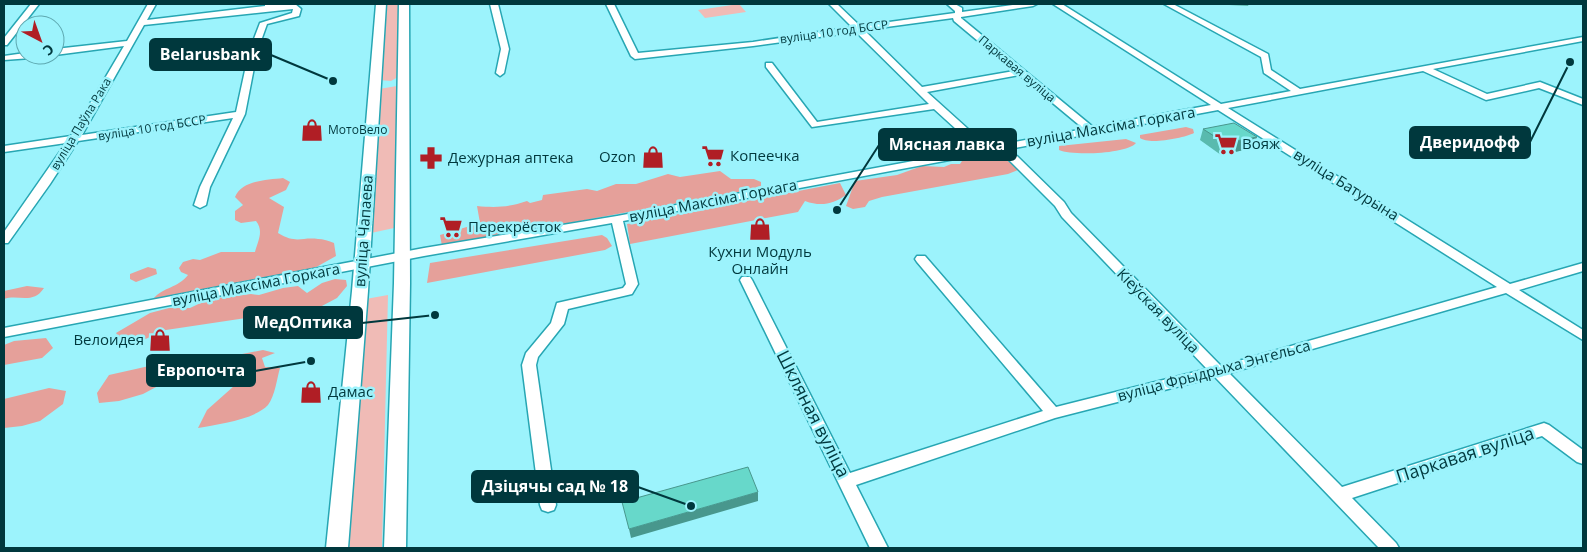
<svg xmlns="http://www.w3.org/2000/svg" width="1587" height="552" font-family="'Open Sans',sans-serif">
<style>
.green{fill:#f0bbb6}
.forest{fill:#e5a09a}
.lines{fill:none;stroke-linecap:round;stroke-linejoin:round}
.minor-casing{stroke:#27a6b3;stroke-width:3}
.major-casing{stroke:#27a6b3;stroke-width:3}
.minor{fill:#fff;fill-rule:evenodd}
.major{fill:#fff;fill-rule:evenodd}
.wall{fill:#59baae}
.shaded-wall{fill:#48978d}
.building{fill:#67d8ca;stroke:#48978d}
.labels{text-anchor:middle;stroke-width:5;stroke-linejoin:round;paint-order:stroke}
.far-street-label{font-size:12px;fill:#00383d;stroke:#9cf3fc}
.far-poi-label{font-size:12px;fill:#00383d;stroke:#9cf3fc;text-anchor:start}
.street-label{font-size:15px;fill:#00383d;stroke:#9cf3fc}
.poi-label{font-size:15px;fill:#00383d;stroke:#9cf3fc;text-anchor:start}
.near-street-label{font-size:18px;fill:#00383d;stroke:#9cf3fc}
.leader{fill:none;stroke:#00383d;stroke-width:2}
.callout-dot{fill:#00383d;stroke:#9cf3fc;stroke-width:2}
.callout{fill:#00383d;stroke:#00383d;stroke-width:2}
.callout-label{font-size:16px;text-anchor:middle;font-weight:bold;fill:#fff}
</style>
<rect width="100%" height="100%" fill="#9cf3fc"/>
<!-- green -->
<path class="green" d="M382 4H398V77L391 81 379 80V70Z
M739 4 746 12 705 18 698 10Z
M397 86 399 88 394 228 371 233 379 89Z
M388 295 382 548H344L360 300Z"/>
<!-- forest -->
<path class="forest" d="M1186 127 1193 129 1194 133C1184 138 1149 145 1140 138V135Z
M1126 139 1136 143C1127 154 1072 156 1059 150V146Z
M989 157 1002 158 1017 166 1018 170 1008 174 882 197 869 201 865 207 853 209 846 206 855 181 897 175 922 166 944 167 951 164H960L962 161Z
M720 171 731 179H754L761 182V186L738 192 442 246 440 235 480 223 477 206C496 208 510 207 527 201L530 203 542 200 543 195 587 189 597 191 616 184H636L668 174 680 177Z
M283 178 290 182 286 190 269 198 284 207 278 233C296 244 301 237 318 239 323 239 329 241 334 243L336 256 311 270 192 295 153 299C163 287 178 288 188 275L181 272 179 268 183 262 193 259 200 260 221 252H255C258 241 264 231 256 221L241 223 235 220V211L243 205 235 197C242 180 267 180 283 178Z
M840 183 846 195C833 204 821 207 805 201L798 212 630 244 627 224Z
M602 235 607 238 612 246 605 250 427 283 430 263Z
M148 267 156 269 157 274 136 282 130 279V274Z
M335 279 346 280 347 286 337 298 320 307 166 330 141 341 119 337 116 333 150 313 169 308H190L209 299 251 294 259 295 283 288 298 286 307 293 322 283Z
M27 286 44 288C33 305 18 294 4 299V291Z
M46 338 53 348 42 358 4 365V345L14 341Z
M263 350 275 353 262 358 265 367 280 368C277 378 275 396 268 405 254 420 218 424 198 428L207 410 234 386 195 379 158 386 143 394 119 401 99 403 97 393 109 375 158 364 164 369 216 355 232 356Z
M49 388 66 391 63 404 40 421 22 426 4 428V399Z"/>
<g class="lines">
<defs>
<path id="minor" d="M31 4H39L7 45H4V38Z
M148 4H156L147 20 265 6V4H273L272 5 295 4 301 9 299 16 267 24 257 52 245 114 210 187 206 205 200 208 194 205 200 187 233 118 78 141 50 184 8 243H4V232L66 143 4 152V146L71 136 124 46 55 55V49L127 41ZM293 9 292 13 260 23 249 52 236 112 82 135 144 25Z
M490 4H498L509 49 504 73 500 76 496 73 501 49Z
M606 4H614L638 53 753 42 852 27 829 4H837L860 26 955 13V11L947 4H955L962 8V12L1019 4H1037L1033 6 961 17V18L1093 127 1211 105 1053 4H1062L1221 104 1291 91 1264 73 1261 57 1164 4H1173L1268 54 1271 70 1300 89 1583 37V41L1433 69 1487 94 1540 82 1583 99V105L1539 88 1486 100 1423 71 1228 108 1510 284 1583 263V271L1519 290 1583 330V340L1506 293 1229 373 1342 487 1544 423 1549 425 1583 450V464L1577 462 1542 436 1352 498 1396 543 1399 548H1379L1215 377 1055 418 856 485 888 548H870L740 280 742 277H750L752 280 850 473 1043 411 917 262 915 259 917 256H925L1056 407 1207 369 1062 217 1055 206 1009 160V156H1017L1064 202 1071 213 1221 366 1497 287 1218 110 623 221 638 284 632 294 568 309 564 324 538 357 536 365 556 505 554 510 548 512 542 510 540 505 522 365 526 353 551 323 557 303 623 288 626 284 612 223 424 256 4 337V328L424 248 617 216 978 149 934 109 812 127 766 67V63H772L817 122 929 104 856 32 753 46 635 59 631 56ZM953 18 954 21 1014 71 922 87 864 30ZM1019 75 1084 129 988 147 927 92Z
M25 53V55H35L31 58 4 60V56Z"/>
<path id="major" d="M376 4H386L368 291 348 548H326L352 291Z
M399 4H409L410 283 406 548H384L394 283Z"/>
</defs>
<!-- minor casing -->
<use href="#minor" class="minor-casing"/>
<!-- major casing -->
<use href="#major" class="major-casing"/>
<!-- minor -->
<use href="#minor" class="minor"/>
<!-- major -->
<use href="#major" class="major"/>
</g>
<!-- wall -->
<path class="wall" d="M1228 4H1249L1248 6 1229 5Z
M1203 129 1253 148 1221 155 1200 140Z"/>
<!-- shaded-wall -->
<path class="shaded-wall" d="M1257 137 1253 148 1221 155 1225 143Z
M758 492V501L631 538 629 529Z"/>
<!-- building -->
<path class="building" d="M1234 123 1257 137 1225 143 1203 129Z
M748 467 758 492 629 529 622 502Z"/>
<!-- icons -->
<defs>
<symbol id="shop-bare" viewBox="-9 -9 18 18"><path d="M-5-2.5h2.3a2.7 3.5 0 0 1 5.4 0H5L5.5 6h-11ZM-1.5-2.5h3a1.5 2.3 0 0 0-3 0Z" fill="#b01e25" stroke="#9cf3fc" stroke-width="2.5" paint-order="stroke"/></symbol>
<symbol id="supermarket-bare" viewBox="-9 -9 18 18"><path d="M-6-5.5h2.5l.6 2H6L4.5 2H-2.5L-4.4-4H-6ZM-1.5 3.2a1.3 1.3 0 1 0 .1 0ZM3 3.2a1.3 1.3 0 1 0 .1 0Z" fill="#b01e25" stroke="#9cf3fc" stroke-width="2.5" paint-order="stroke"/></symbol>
<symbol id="pharmacy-bare" viewBox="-9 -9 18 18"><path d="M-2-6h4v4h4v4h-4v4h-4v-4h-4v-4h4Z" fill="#b01e25" stroke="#9cf3fc" stroke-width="2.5" paint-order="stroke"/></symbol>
</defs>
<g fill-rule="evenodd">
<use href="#shop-bare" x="296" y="114" width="32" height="32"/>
<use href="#supermarket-bare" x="1210" y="128" width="32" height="32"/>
<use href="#supermarket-bare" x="697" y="140" width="32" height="32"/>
<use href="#shop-bare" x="637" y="141" width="32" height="32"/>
<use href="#pharmacy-bare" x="415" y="142" width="32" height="32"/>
<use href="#supermarket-bare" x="435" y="211" width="32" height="32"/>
<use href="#shop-bare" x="744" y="213" width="32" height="32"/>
<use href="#shop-bare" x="144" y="324" width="32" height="32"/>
<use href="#shop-bare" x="295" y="376" width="32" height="32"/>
</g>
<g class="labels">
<!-- far-street labels -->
<g class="far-street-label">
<text transform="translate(834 32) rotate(-8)" y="4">вуліца 10 год БССР</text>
<text transform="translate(1017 69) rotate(40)" y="4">Паркавая вуліца</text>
<text transform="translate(81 124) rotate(-59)" y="4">вуліца Паўла Рака</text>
<text transform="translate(152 128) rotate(-9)" y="4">вуліца 10 год БССР</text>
</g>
<!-- far-poi labels -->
<g class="far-poi-label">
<text x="328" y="134">МотоВело</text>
</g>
<!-- street labels -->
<g class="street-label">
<text transform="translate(1111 127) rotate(-10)" y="5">вуліца Максіма Горкага</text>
<text transform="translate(1346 185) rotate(32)" y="5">вуліца Батурына</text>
<text transform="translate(713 201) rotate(-11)" y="5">вуліца Максіма Горкага</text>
<text transform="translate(364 231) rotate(-86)" y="5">вуліца Чапаева</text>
<text transform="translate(256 285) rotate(-11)" y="5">вуліца Максіма Горкага</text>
<text transform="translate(1158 311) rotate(46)" y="5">Кіеўская вуліца</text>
<text transform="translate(1214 371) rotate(-15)" y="5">вуліца Фрыдрыха Энгельса</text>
</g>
<!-- poi labels -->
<g class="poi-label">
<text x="1242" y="149">Вояж</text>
<text x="730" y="161">Копеечка</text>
<text x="636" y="162" text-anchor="end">Ozon</text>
<text x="448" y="163">Дежурная аптека</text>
<text x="468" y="232">Перекрёсток</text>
<text x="760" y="257" text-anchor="middle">Кухни Модуль<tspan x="760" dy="17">Онлайн</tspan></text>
<text x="144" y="345" text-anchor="end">Велоидея</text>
<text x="328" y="397">Дамас</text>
</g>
<!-- near-street labels -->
<g class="near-street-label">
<text transform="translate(813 414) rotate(63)" y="6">Шкляная вуліца</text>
<text transform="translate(1465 455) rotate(-18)" y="6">Паркавая вуліца</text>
</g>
</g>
<!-- callouts -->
<path class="leader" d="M333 81L271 55M1570 62L1530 142M837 210L879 145M435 315L362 323M311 361L255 371M691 506L638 487"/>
<g class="callout-dot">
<circle cx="333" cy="81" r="5"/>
<circle cx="1570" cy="62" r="5"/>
<circle cx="837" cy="210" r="5"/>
<circle cx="435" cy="315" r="5"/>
<circle cx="311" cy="361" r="5"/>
<circle cx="691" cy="506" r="5"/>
</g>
<g class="callout">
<rect x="150" y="39" width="121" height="31" rx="5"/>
<rect x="1410" y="127" width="120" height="31" rx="5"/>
<rect x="879" y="129" width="137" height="31" rx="5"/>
<rect x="244" y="307" width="118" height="31" rx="5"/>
<rect x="147" y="355" width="108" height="31" rx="5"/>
<rect x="472" y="471" width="166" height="31" rx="5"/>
</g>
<g class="callout-label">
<text x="210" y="60">Belarusbank</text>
<text x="1470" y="148">Дверидофф</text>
<text x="947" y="150">Мясная лавка</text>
<text x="303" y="328">МедОптика</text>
<text x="201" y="376">Европочта</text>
<text x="555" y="492">Дзіцячы сад № 18</text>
</g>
<!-- border -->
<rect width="1587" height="552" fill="none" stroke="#00383d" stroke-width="10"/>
<!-- north arrow -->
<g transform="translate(40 40) rotate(139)"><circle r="24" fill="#9cf3fc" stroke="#5ea8b0"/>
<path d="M0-4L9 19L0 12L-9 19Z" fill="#b01e25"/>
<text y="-8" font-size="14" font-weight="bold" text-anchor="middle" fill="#00383d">С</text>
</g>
</svg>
